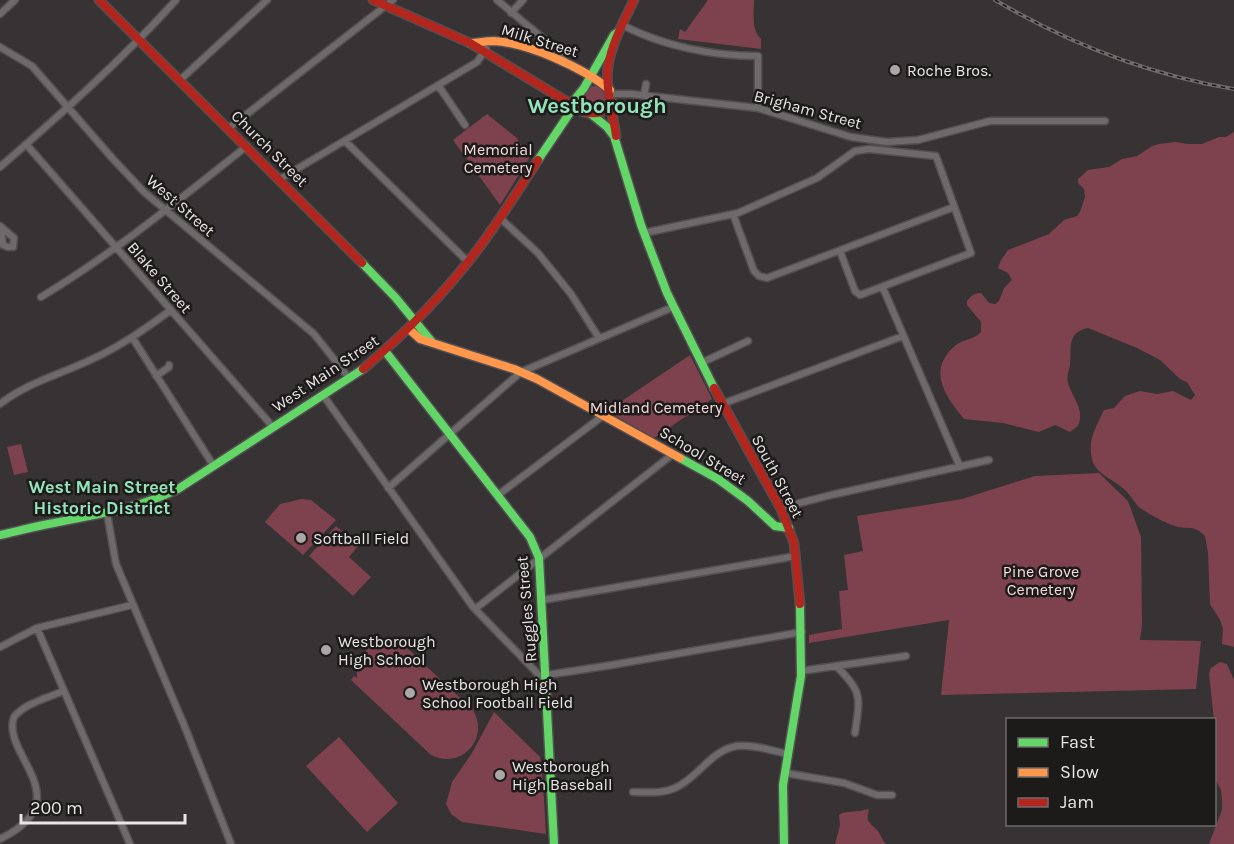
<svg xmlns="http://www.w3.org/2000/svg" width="1234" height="844" font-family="Karla,sans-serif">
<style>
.green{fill:#7d424d}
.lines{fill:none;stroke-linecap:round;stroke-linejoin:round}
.street-casing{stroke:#534f50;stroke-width:9}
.fast-casing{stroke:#534f50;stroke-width:11}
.slow-casing{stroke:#534f50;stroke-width:11}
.jam-casing{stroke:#534f50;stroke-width:11}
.street{stroke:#6e6a6b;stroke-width:6}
.fast{stroke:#63d668;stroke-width:8}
.slow{stroke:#ff974d;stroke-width:8}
.jam{stroke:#b3261e;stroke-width:8}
.rail-casing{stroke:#6e6b6b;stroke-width:4}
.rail{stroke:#1d1a1a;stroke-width:1.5;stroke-dasharray:4.5;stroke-linecap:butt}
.poi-dot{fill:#aba6a7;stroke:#1d1a1a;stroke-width:2}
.labels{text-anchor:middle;stroke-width:5;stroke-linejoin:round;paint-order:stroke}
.street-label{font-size:16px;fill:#e9e5e6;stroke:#1d1a1a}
.poi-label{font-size:16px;fill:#e9e5e6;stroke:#1d1a1a;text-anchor:start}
.park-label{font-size:16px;fill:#f4d9db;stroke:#1d1a1a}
.neighbourhood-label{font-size:18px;font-weight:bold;fill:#93e4ba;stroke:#1d1a1a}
.district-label{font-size:22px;font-weight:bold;fill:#93e4ba;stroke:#1d1a1a}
</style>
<rect width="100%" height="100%" fill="#373233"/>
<!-- green -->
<path class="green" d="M708 0H754C754 13 751 30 761 39V49L678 39 680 29 685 32Z
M583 98a12 12 0 1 1 24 0a12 12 0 1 1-24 0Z
M487 114 517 138 519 143 533 152 500 205 453 140Z
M1234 132V647L1222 644 1223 629 1220 620 1210 604 1208 553 1205 536C1192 523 1189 531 1175 526 1167 524 1145 512 1139 507 1133 501 1130 494 1124 489 1115 481 1097 474 1093 462 1086 442 1096 427 1104 410L1114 408 1125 396 1140 391 1157 394 1173 391 1191 400 1195 395 1187 382 1180 379 1160 360 1137 348 1088 328C1066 333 1072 348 1070 365 1069 371 1066 377 1068 383 1073 399 1085 409 1078 426L1070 432 1055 425 1039 432 1003 423 964 419C945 396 926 370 956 345 964 339 974 340 981 332V322L967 305V301C971 296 974 293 981 293L989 303 995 304 999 301 1004 288 1012 280 1008 273 998 268 1001 260 1008 250 1049 234 1064 220 1077 216 1080 212 1085 197 1084 189 1078 183V179L1088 170 1109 167 1122 159 1137 156 1152 146 1159 144 1175 142 1189 144H1202L1219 137H1226Z
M690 355 712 399 654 438 607 411Z
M21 444 28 472 14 475 7 447Z
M1099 473 1128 501 1141 537 1142 624 1140 640 1201 641 1196 689 941 695 949 620 809 643V635L842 629 839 591 848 590 844 555 863 551 857 516 962 499 1035 476Z
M302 499 311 500 336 520 303 555 265 522 280 504Z
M336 526 358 546 349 557 371 577 353 596 309 556Z
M386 641 398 643 408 649 473 710C490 739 461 770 431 755L351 680 354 676 357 678C355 658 367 644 386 641Z
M1220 662 1227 664 1234 680V844H1209L1222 810V799L1221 790 1215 778 1214 720 1209 674 1211 668Z
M494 712 540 757 542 767 546 834 462 822 451 814 446 804 452 782 472 753Z
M339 737 398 803 367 832 306 766Z
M867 809 869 810C865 823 870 822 878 831 881 835 882 840 886 844H835L840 825 839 815C846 810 857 813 867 809Z"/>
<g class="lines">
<defs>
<path id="street" d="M497 0 557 50 566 63
M511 13 523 0
M0 14 15 0
M622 25C663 46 712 56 758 56V108
M0 47 32 66 113 159 144 192 314 334 349 378
M180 80 267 0
M438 85 465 125
M611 94H631L758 108 851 137 887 142 918 140 990 121H1105
M644 96 646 84
M229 128 393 0
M345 141 467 261
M26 144 273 427
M0 167C61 114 122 60 176 0
M280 179 477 62 486 49
M733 214 754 271 759 276 767 278 954 207
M500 218 538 253 571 294 599 338
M0 226 14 238 13 247H8L3 245 1 228
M644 233 738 213 817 178 855 151 869 149 936 156 971 253 860 295 855 291 840 251
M883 288 960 467
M41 297C114 253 180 199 247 146
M132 337 213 465
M701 363 748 341
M156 376 169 367V365
M323 395 473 607 540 676 612 665 802 632
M0 404C27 383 58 375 88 361 118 348 145 329 171 310
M722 404 903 336
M388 488 521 372 673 307
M498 495 604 415
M780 508 831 495 989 460
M107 513 116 564 184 725 231 844
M543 600 796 556
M475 609 673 454
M37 628 130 844
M0 647 37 628 132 605
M836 666C863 692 860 697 855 733
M801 671 906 656
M785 773 844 783 877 795H892
M633 792C647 792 662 794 675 788 698 778 711 750 737 746 754 744 772 751 788 754
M0 839C82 799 0 754 14 717 25 703 48 698 63 691"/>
<path id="fast" d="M591 114 607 127 614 136 641 225 667 293 714 388
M538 160 569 114 572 103 584 88 614 35 618 32
M362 263 395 297 432 342
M385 351 530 537 539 558 554 844
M680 458 718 479 748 501 775 526 789 528
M0 535C18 531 36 526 54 523 98 514 137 509 178 489L363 369
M784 844 783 785 801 676 800 604"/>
<path id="slow" d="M470 43C478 43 486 41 494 41 528 43 584 68 610 90
M409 329 420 339 514 369 537 379 680 458"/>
<path id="jam" d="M99 0 362 263
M373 0 470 43 584 112C596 115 606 114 612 102
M616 136C613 114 605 88 608 66 612 42 624 21 634 0
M363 369C407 332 447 291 481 245 501 218 519 189 538 160
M714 388 781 509 794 543 800 604"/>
</defs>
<!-- street casing -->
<use href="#street" class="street-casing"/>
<!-- fast casing -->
<use href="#fast" class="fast-casing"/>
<!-- slow casing -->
<use href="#slow" class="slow-casing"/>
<!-- jam casing -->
<use href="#jam" class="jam-casing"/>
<!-- street -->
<use href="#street" class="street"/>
<!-- fast -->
<use href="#fast" class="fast"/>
<!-- slow -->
<use href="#slow" class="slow"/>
<!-- jam -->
<use href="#jam" class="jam"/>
<defs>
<path id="rail" d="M995 0C1068 43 1150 75 1234 89"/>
</defs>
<!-- rail casing -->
<use href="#rail" class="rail-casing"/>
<!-- rail -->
<use href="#rail" class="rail"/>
</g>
<!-- markers -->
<g class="poi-dot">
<circle cx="895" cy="70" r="6"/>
<circle cx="301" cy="538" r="6"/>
<circle cx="326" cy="650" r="6"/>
<circle cx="410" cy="693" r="6"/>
<circle cx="500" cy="775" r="6"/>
</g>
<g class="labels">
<!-- street labels -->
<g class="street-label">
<text transform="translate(540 40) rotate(17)" y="6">Milk Street</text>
<text transform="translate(808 109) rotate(15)" y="6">Brigham Street</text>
<text transform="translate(270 148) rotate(45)" y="6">Church Street</text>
<text transform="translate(181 205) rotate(41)" y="6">West Street</text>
<text transform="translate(160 277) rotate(49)" y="6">Blake Street</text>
<text transform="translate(325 373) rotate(-34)" y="6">West Main Street</text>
<text transform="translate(703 455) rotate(31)" y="6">School Street</text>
<text transform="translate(778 476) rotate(62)" y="6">South Street</text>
<text transform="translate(526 609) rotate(-95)" y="6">Ruggles Street</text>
</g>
<!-- poi labels -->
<g class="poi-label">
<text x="907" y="76">Roche Bros.</text>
<text x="313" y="544">Softball Field</text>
<text x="338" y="647">Westborough<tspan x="338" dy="18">High School</tspan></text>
<text x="422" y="690">Westborough High<tspan x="422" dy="18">School Football Field</tspan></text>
<text x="512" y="772">Westborough<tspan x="512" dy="18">High Baseball</tspan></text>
</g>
<!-- park labels -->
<g class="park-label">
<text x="498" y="155">Memorial<tspan x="498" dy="18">Cemetery</tspan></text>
<text x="656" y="413">Midland Cemetery</text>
<text x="1041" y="577">Pine Grove<tspan x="1041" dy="18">Cemetery</tspan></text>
</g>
<!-- neighbourhood labels -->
<g class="neighbourhood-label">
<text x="102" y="493">West Main Street<tspan x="102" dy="21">Historic District</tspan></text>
</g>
<!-- district labels -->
<g class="district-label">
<text x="597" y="113">Westborough</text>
</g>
</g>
<!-- legend -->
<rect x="1006" y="718" width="210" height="108" fill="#1d1a1a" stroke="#6f6b6c" stroke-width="1.5"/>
<rect x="1018" y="738" width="30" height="9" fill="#63d668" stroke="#6f6b6c" stroke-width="1.5"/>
<text x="1060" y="748" font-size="18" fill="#e9e5e6">Fast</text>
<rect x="1018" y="768" width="30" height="9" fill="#ff974d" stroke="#6f6b6c" stroke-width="1.5"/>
<text x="1060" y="778" font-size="18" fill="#e9e5e6">Slow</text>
<rect x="1018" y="798" width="30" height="9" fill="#b3261e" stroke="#6f6b6c" stroke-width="1.5"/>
<text x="1060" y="808" font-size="18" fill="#e9e5e6">Jam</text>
<!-- scale -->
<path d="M21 814v9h164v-9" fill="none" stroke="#e9e5e6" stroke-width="3"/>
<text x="30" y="814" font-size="18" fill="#e9e5e6" stroke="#1d1a1a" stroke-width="4.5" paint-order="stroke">200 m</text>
</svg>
